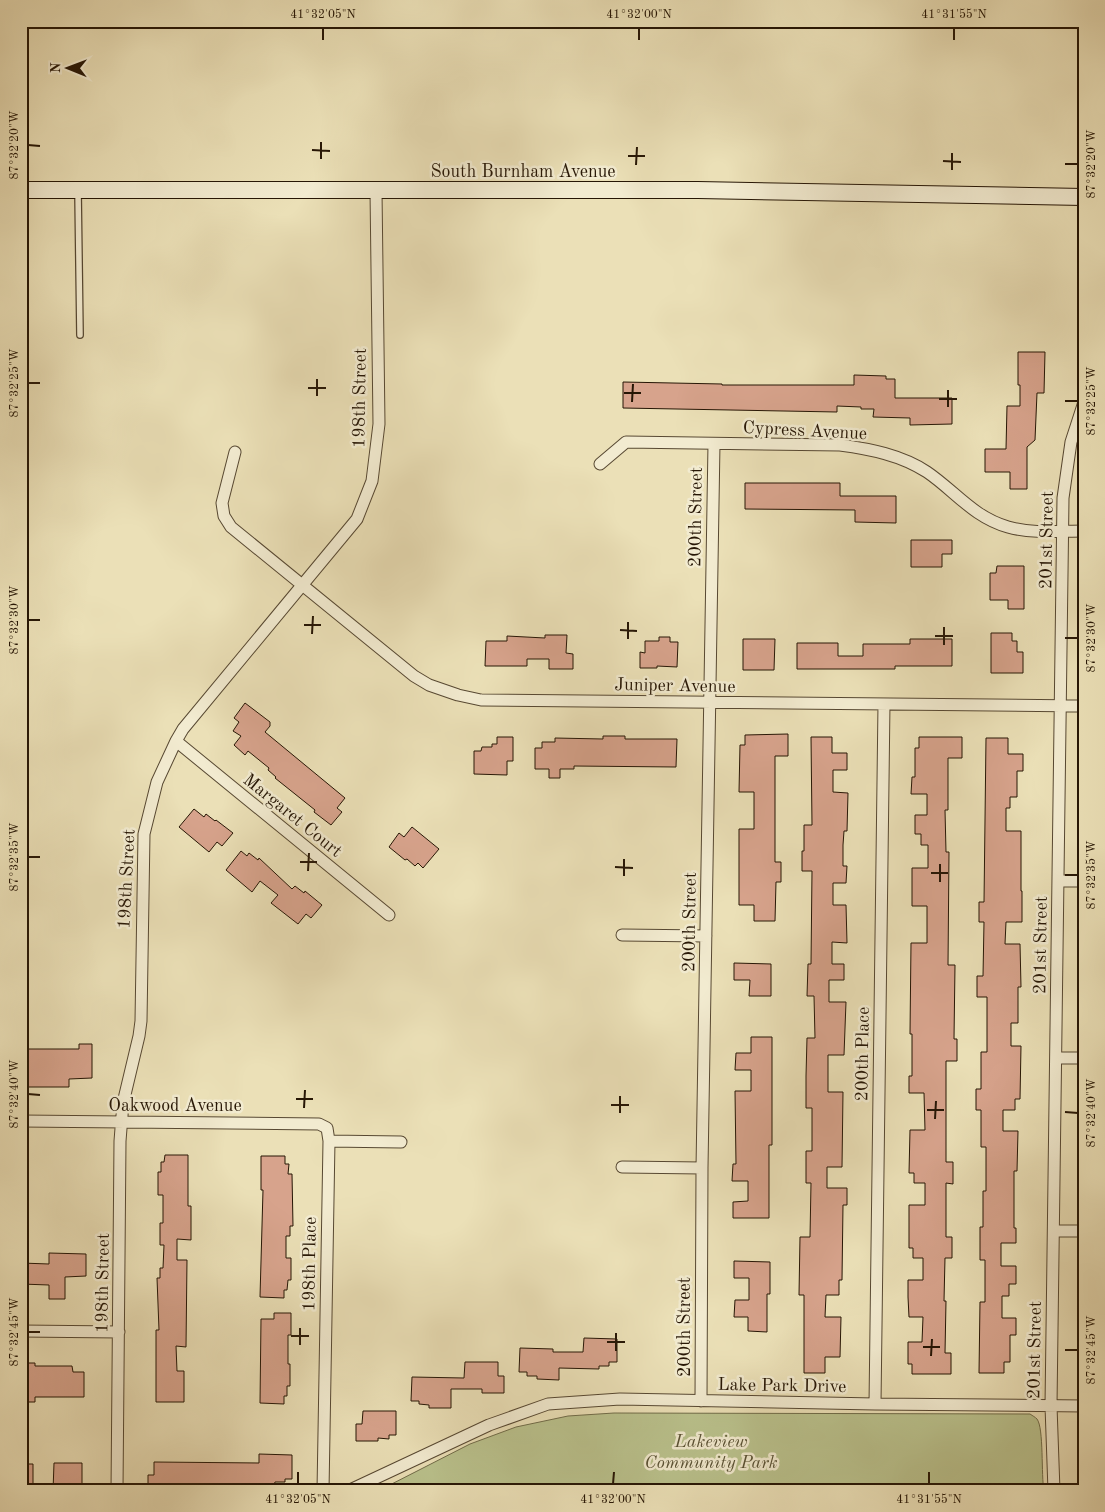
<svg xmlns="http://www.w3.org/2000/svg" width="1105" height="1512" font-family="'Old Standard TT',serif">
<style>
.green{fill:#bac28d;stroke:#706c49}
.building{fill:#d7a38c;stroke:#261605}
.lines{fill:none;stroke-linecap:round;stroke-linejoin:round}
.service-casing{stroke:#574832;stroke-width:8}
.minor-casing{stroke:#574832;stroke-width:13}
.secondary-casing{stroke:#261605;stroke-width:18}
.service{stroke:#f2ebd0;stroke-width:5.5}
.minor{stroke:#f2ebd0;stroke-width:11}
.secondary{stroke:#f2ebd0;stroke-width:16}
.ticks{fill:none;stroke:#261605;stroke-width:2}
.labels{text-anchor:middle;stroke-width:5;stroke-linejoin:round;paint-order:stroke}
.street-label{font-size:18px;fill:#261605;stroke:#f2ebd0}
.park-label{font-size:18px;font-style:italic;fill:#5a5235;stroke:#f2ebd0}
.neatline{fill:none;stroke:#261605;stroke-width:2}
.ticks-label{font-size:12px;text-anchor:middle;fill:#261605}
</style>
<rect width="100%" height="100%" fill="#ebe0b7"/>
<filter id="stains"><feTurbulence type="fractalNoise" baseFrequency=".004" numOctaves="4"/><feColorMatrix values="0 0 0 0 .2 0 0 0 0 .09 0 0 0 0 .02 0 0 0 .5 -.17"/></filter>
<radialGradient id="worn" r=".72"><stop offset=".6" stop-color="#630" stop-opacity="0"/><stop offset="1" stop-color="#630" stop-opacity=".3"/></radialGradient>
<!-- green -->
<path class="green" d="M614 1413 1030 1414C1033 1416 1035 1417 1037 1419 1044 1428 1041 1476 1044 1491H378L470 1444 516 1427 568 1416Z"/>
<!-- building -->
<path class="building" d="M1018 352H1045L1044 393H1037L1035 440 1027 447V489H1010V472H985V449H1006L1007 406H1020V385H1018Z
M854 375 886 376V379H895V398H952V424L910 425V418L873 417 874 409H861V407L837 406V412L623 408V382L722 384V385H854Z
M745 483H840V496H896V523L855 522V510L745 509Z
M911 540H952V554H942V567H911Z
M997 566H1024V609H1008V600H990V573H996Z
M991 633H1012V641H1017V652H1023V673H991Z
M545 635H567L566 653 573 654V669H549V659H527V666H485L486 641H507V636L545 638Z
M659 637H670V642H678L677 667 657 666V668H640V652L645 653V641H659Z
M743 639H775L774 670H743Z
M910 639H952V666H895V669H797V643H838V656H863V644H910Z
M245 703 270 722V726L265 732 345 798 337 808 342 812 331 825 314 812 315 810 275 778 276 777 268 770 269 768 248 751 245 755 234 745 241 736 233 731 239 722 234 718Z
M788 734V756H775V862H781V882H776L775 921H754V905H739V829H754V792H739L740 745H745V735Z
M603 736H625V739H677L676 767 574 766V769H560V778H549V769H535V748H542V742H555V738L603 739Z
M497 737H513V761H507V775L474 774V751H481L482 747H492V744H497Z
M811 737H832V753H847V770H833V792L848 793 847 831H844L843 845V866H847L846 883H833V905H846L847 943 832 942V964H844V980H829V1002H846L844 1055H828V1092H843L842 1167H827V1188H847V1205H843L842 1280H839V1295H826L825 1317H841L840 1357H825V1373H804V1295H799L800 1237H810L811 1183H806V1151H812V1108H806V1076L807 1038H815L814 996H807L808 964H811L812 871H802V851H804V825H812Z
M919 737H962V758H948V810H945L946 852H949L948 965H955L954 1039H957V1061H946V1162H953V1184L946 1183V1237H952V1258H945L944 1301H946L945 1353H951V1374H912V1364H908V1342H922L923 1317H909L908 1297V1280H923V1258H913V1248H909V1205H925V1183H914V1173H909L910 1130H925L924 1093H909V1076H912V1034H910L911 943H927V906H912V868H928V845H921V834H915V815H927V794H911L912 777H915V748H919Z
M986 738H1008V754H1023V771H1017V797H1010V808H1006V831H1021V891H1022V922H1006L1005 944H1020L1021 987H1018V1023H1011V1046H1021L1020 1099H1015V1110H1003V1131H1018L1017 1171H1014V1228H1016V1243H1001V1266H1016V1284H1009V1296H1002V1318H1016V1335H1010V1362H1004V1373H979L980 1302H985V1260H980V1227H983V1191H986V1147H981V1110H976V1089H981V1052H987V997H977V976H983L984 922H979V902H984Z
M194 809 204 817 206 814 215 821 216 820 233 833 222 846 217 842 209 852 179 827Z
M412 827 439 849 423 868 418 863 415 866 407 859 405 860 389 847 399 833 404 837Z
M241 851 247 856 249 853 258 860 259 858 292 889 295 886 304 893 305 891 322 905 311 918 306 914 298 924 271 903 278 895 260 881 252 892 226 870Z
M734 963 771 964V996H749L750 980H734Z
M751 1037H772V1145H769V1218H733V1202L748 1201V1181H732L733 1164H736L735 1091H751V1070H735L736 1053H751Z
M79 1044H92V1078L69 1079V1087H21V1049H79Z
M165 1155H188V1206H191V1240L177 1239V1260H187L186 1347 176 1346 177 1371H184V1402H156V1330H159L157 1278H160V1268H163L164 1245H160V1223H163V1195H158V1172H161V1162H164Z
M261 1156H285V1164H289L288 1174H292L293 1226H290V1236H286V1258H291V1280H288L287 1290H284V1298L260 1297 263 1190H261Z
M49 1253 86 1254V1276L65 1277V1299H49V1285L21 1284V1263L49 1264Z
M734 1261 770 1262V1294H767V1332L748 1331V1317H734L735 1300H749V1278H734Z
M274 1313H291V1335H288V1364H290V1386H287V1396H284V1404L260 1403 261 1319H274Z
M584 1338 617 1339V1362H609V1366H599V1369L559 1368V1380L537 1379V1376H527V1372H519L520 1348 553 1349V1352H583Z
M465 1362H498V1376H504V1393H482V1389H451V1408H429V1405L419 1404V1401H411L412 1377 464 1378Z
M21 1363H35V1366H72L73 1372H84V1397H35V1402H21Z
M363 1411H396V1435H389V1439L378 1438V1441H356V1424H362Z
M259 1454 292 1455V1479H285V1482H275L274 1485 240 1484V1487H233V1490L148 1491V1475H154V1462L259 1463Z
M54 1463H82V1487H74V1491H53Z
M21 1464H33V1488H21Z"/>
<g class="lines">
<defs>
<path id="service" d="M78 191 80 335"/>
<path id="minor" d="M235 452 222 503 224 516 231 527 414 676 429 685 458 695 481 700 1084 706
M600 464 626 442 840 445C870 449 901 455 927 472 955 491 973 517 1008 527 1033 534 1059 531 1084 531
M176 741 389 915
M1058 881H1084
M622 935 706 936
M1057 1058H1084
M21 1121 319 1124 327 1128 329 1141 323 1491
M329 1141 401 1142
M622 1167 702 1168
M1054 1231H1084
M21 1331 119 1332
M701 1401 702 1168 714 444
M875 1404 884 704
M117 1491 120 1141 123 1103 139 1036 141 1021 144 834 157 782 176 741 183 729 357 519 372 481 379 424 376 191
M348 1491 489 1425 548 1404 620 1399 875 1404 1084 1406
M1054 1491 1051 1406 1063 498 1071 442 1084 402"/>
<path id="secondary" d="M21 190H698L1084 197"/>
</defs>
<!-- service casing -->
<use href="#service" class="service-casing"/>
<!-- minor casing -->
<use href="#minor" class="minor-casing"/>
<!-- secondary casing -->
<use href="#secondary" class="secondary-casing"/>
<!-- service -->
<use href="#service" class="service"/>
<!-- minor -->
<use href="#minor" class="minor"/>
<!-- secondary -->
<use href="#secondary" class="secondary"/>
</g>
<!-- ticks -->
<path class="ticks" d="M323 40V28M639 40V28M954 40V28M28 145 40 146M312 150 330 151M628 156H645M321 159V142M943 161 961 162M1065 164H1078M636 165 637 147M952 170V153M28 383H40M308 388H326M624 393H641M317 396V379M939 399H957M1065 401H1078M632 402 633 384M948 407V390M28 620H40M304 625H321M620 630 637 631M312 634 313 616M935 636H953M1065 638H1078M628 639V622M944 645V627M28 857H40M300 862H317M615 867 633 868M308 871 309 853M931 873H948M1065 875H1078M624 876V859M940 882V864M28 1094 40 1095M296 1099H313M611 1105H629M304 1108 305 1090M927 1110H944M1065 1112 1078 1113M620 1113V1096M935 1119 936 1101M28 1332H40M291 1336H309M607 1342H625M300 1345V1328M923 1347H940M1065 1350H1078M616 1351V1333M931 1356 932 1339M298 1484V1472M613 1484 614 1472M929 1484V1472"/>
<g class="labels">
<!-- street labels -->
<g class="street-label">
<text x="523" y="177">South Burnham Avenue</text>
<text transform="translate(359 398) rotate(-89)" y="6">198th Street</text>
<text transform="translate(805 430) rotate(3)" y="6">Cypress Avenue</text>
<text transform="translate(695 517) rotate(-89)" y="6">200th Street</text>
<text transform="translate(1046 540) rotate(-89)" y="6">201st Street</text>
<text transform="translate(675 685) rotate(1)" y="6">Juniper Avenue</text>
<text transform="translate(293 815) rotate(39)" y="6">Margaret Court</text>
<text transform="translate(126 879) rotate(-87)" y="6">198th Street</text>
<text transform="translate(689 922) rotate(-89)" y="6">200th Street</text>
<text transform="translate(1040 945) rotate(-89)" y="6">201st Street</text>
<text transform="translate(862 1054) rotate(-89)" y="6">200th Place</text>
<text x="175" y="1111">Oakwood Avenue</text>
<text transform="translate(309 1264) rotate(-89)" y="6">198th Place</text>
<text transform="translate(102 1283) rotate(-89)" y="6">198th Street</text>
<text transform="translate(684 1327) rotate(-90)" y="6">200th Street</text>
<text transform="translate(1034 1350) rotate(-89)" y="6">201st Street</text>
<text transform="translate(782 1385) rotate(1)" y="6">Lake Park Drive</text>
</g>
<!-- park labels -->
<g class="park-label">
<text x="711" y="1447">Lakeview<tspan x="711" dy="21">Community Park</tspan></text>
</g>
</g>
<!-- margin -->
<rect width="1105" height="1512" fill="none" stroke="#ebe0b7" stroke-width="55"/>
<!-- north arrow -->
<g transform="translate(68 68) rotate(271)" stroke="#f2ebd0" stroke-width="4" paint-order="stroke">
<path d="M0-4L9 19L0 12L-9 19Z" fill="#261605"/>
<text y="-8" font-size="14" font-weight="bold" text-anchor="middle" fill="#261605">N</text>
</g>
<rect x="28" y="28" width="1050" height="1456" class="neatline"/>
<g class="ticks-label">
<text x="323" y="18">41°32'05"N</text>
<text x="639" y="18">41°32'00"N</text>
<text x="954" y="18">41°31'55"N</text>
<text transform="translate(14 145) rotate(-90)" y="4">87°32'20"W</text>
<text transform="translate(1091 164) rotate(-90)" y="4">87°32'20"W</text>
<text transform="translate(14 383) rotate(-90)" y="4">87°32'25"W</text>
<text transform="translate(1091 401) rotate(-90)" y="4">87°32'25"W</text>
<text transform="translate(14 620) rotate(-90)" y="4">87°32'30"W</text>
<text transform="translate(1091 638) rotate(-90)" y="4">87°32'30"W</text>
<text transform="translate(14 857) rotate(-90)" y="4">87°32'35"W</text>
<text transform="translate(1091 875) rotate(-90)" y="4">87°32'35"W</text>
<text transform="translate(14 1094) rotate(-90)" y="4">87°32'40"W</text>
<text transform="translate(1091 1113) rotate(-90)" y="4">87°32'40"W</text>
<text transform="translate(14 1332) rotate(-90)" y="4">87°32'45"W</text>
<text transform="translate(1091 1350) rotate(-90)" y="4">87°32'45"W</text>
<text x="298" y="1503">41°32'05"N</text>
<text x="613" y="1503">41°32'00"N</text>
<text x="929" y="1503">41°31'55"N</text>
</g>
<rect width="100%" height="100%" filter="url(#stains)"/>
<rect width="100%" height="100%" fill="url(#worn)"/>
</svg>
